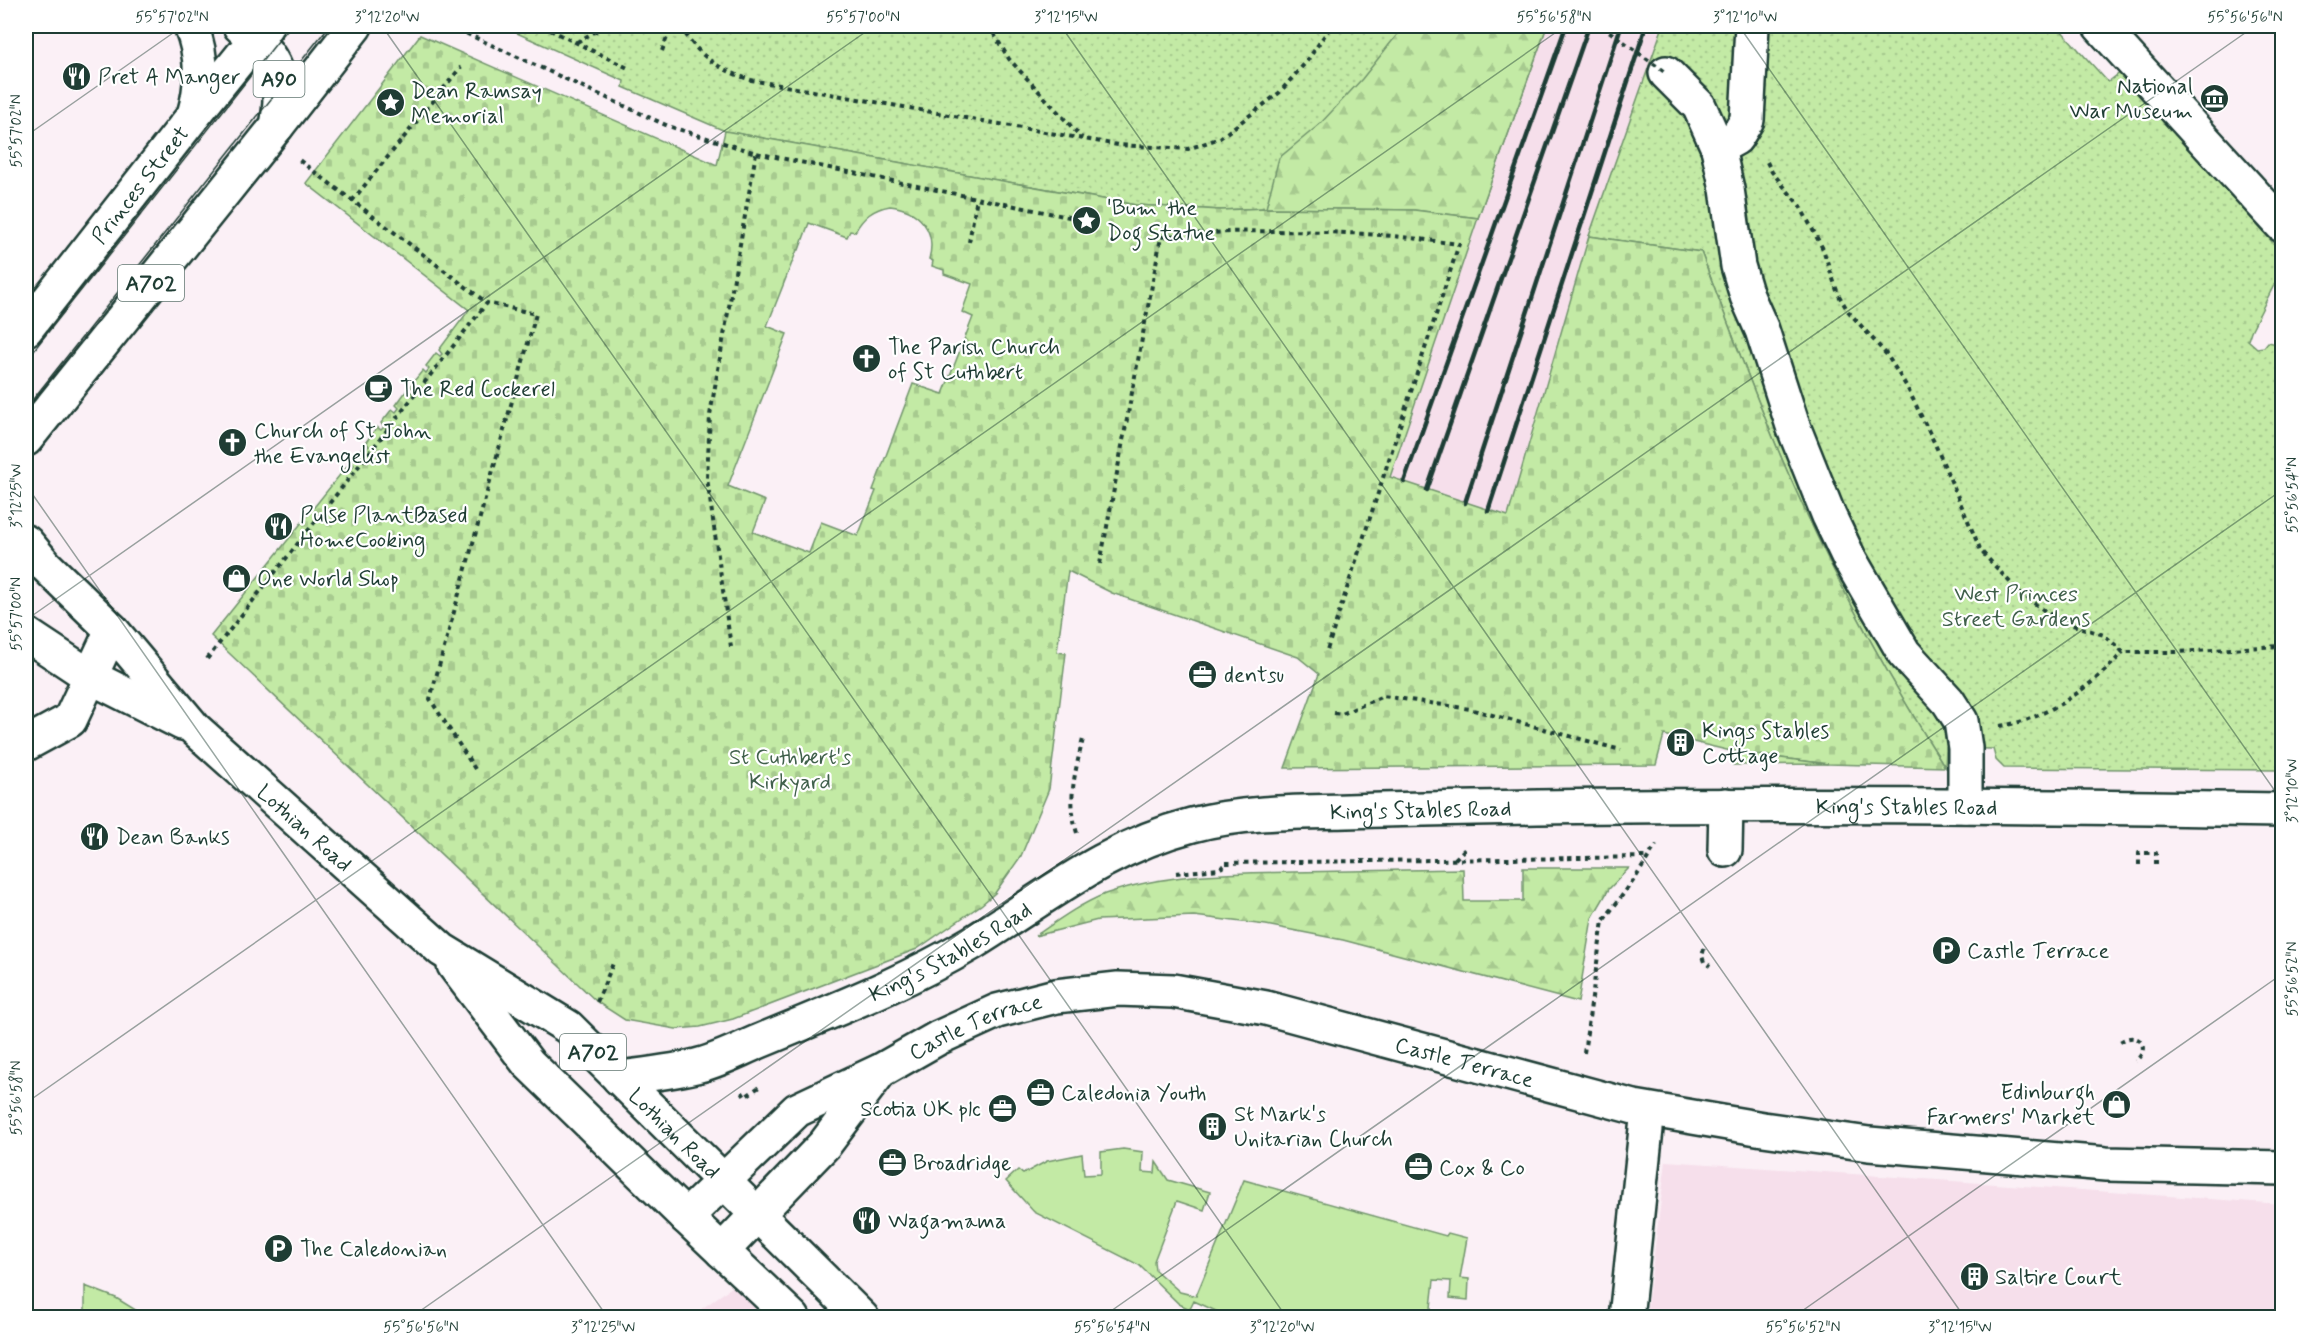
<svg xmlns="http://www.w3.org/2000/svg" width="2308" height="1343" font-family="Mynerve,sans-serif">
<style>
.built{fill:#f6dfeb}
.grass{fill:url(#grass-dots);stroke:#71946c;stroke-width:1.5}
.forest{fill:url(#forest-firs);stroke:#71946c;stroke-width:1.5}
.cemetery{fill:url(#cemetery-stones);stroke:#71946c;stroke-width:1.5;fill-rule:evenodd}
.garden{fill:#c3eaa5;stroke:#71946c;stroke-width:1.5}
.lines{fill:none;stroke-linecap:round;stroke-linejoin:round}
.minor-casing{stroke:#1f3d34;stroke-width:38}
.major-casing{stroke:#1f3d34;stroke-width:38}
.path{stroke:#1f3d34;stroke-width:4;stroke-dasharray:4.5 4.5;stroke-linecap:butt}
.minor{stroke:#fff;stroke-width:33}
.major{stroke:#fff;stroke-width:33}
.tram{stroke:#1f3d34;stroke-width:1.5}
.rail{stroke:#1f3d34;stroke-width:4.5}
.path-bridge{stroke:#1f3d34;stroke-width:4;stroke-dasharray:4.5 4.5;stroke-linecap:butt}
.ticks{fill:none;stroke:#1f3d34;stroke-width:1.5;stroke-opacity:0.45}
.labels{text-anchor:middle;stroke-width:4.5;stroke-linejoin:round;paint-order:stroke}
.shield{fill:#fff;stroke:#627771;stroke-width:1.5}
.shield-label{font-size:21px;font-weight:bold;fill:#1f3d34}
.poi-label{font-size:22px;fill:#1f3d34;stroke:#fff;text-anchor:start}
.street-label{font-size:22px;fill:#1f3d34;stroke:#fff}
.park-label{font-size:22px;fill:#40604b;stroke:#fff}
.neatline{fill:none;stroke:#1f3d34;stroke-width:2}
.ticks-label{font-size:15px;text-anchor:middle;fill:#1f3d34}
</style>
<defs>
<pattern id="grass-dots" width="8" height="8" patternUnits="userSpaceOnUse" patternTransform="scale(1.5)"><rect width="8" height="8" fill="#c3eaa5"/><path d="M2 2h.1M6 6h.1" fill="none" stroke="#a7ca8f" stroke-width="1.8" stroke-linecap="round"/></pattern>
<pattern id="forest-firs" width="22" height="20" patternUnits="userSpaceOnUse" patternTransform="scale(1.5)"><rect width="22" height="20" fill="#c3eaa5"/><path d="M5 1l3.5 6h-7zM16 11l3.5 6h-7z" fill="#a7ca8f"/></pattern>
<pattern id="cemetery-stones" width="16" height="16" patternUnits="userSpaceOnUse" patternTransform="scale(1.5)"><rect width="16" height="16" fill="#c3eaa5"/><path d="M2 7V4a2 2 0 0 1 4 0v3zM10 15v-3a2 2 0 0 1 4 0v3z" fill="#a7ca8f"/></pattern>
</defs>
<rect width="100%" height="100%" fill="#fbf0f6"/>
<filter id="ink" filterUnits="userSpaceOnUse"><feTurbulence type="fractalNoise" baseFrequency=".0167" numOctaves="2"/><feDisplacementMap in="SourceGraphic" scale="12" xChannelSelector="R" yChannelSelector="G"/><feConvolveMatrix kernelMatrix="1 2 1 2 8 2 1 2 1" color-interpolation-filters="sRGB"/></filter>
<g filter="url(#ink)">
<!-- built -->
<path class="built" d="M1547 26H1663L1589 236 1509 516 1390 477 1478 218Z
M1666 1161 2282 1204V1317H1646Z
M736 1284 771 1318H689Z"/>
<!-- grass -->
<path class="grass" d="M501 26H1547L1478 218 1414 210 1266 208 1221 210 1136 205 725 131 623 87 624 81Z
M1663 26H2057L2108 82 2121 72 2282 253V269L2251 331 2248 340 2257 348 2264 347 2268 342 2282 345V770L2004 768 1996 760 1993 749 1946 748 1945 767C1885 673 1833 575 1788 473 1756 400 1729 326 1701 252L1589 236Z"/>
<!-- forest -->
<path class="forest" d="M1404 26H1547L1478 218 1414 210 1266 208 1279 158 1320 124 1362 79Z
M1523 868H1629L1609 889 1592 918 1578 1002 1343 940 1266 925 1194 916 1098 920 1035 936C1057 921 1080 904 1105 894 1164 873 1232 873 1294 872 1351 871 1407 870 1463 869L1464 901H1523Z"/>
<!-- cemetery -->
<path class="cemetery" d="M420 35 717 165 725 131 1136 205 1221 210 1266 208 1414 210 1478 218 1390 477 1508 516 1589 236 1701 252C1729 326 1756 400 1788 473 1833 575 1885 673 1945 767L1828 764 1735 752 1664 735 1656 765 1285 768 1319 674 1298 657 1112 593 1068 571 1057 652 1066 653 1049 789 1021 856 995 893 981 905 917 949 733 1019 700 1027 676 1029 625 1020 597 1002 211 636 347 466 351 469 354 465 350 462 363 446 366 449 369 446 366 442 377 427 381 430 384 427 381 423 392 409 396 412 399 408 396 405 407 390 412 393 415 390 410 386 423 370 426 373 429 369 426 366 436 353 440 356 442 354 439 350 469 310 306 183ZM890 206C919 209 937 231 929 259L933 261 932 266 944 270V274L972 284 962 312 973 317 943 394 913 384 873 490 876 491 858 536 821 522 809 553 753 532 765 501 728 486 787 334 767 326 797 250H799L809 223 847 237 850 231 855 232C863 217 873 209 890 206Z"/>
<!-- garden -->
<path class="garden" d="M1735 752 1828 764 1733 765Z
M1123 1149 1143 1152 1142 1172 1155 1173 1156 1162 1168 1180 1210 1192 1204 1210 1177 1201 1154 1261 1155 1270 1180 1292 1196 1296 1244 1180 1446 1236 1448 1233 1467 1238 1460 1278 1469 1279 1468 1300 1450 1298 1451 1281 1434 1280 1430 1317H1229L1194 1301 1190 1309 1179 1304 1139 1265 1034 1212 1006 1181 1018 1170 1023 1174 1047 1161 1082 1154 1084 1175 1101 1174V1152Z
M85 1286 116 1298 147 1317H85Z"/>
<g class="lines">
<defs>
<g id="minor">
<path d="M2100 26 2282 225"/>
<path d="M1666 73 1699 106 1718 148 1727 189 1738 266 1747 296 1762 330 1793 426 1829 516 1849 558 1904 653 1948 701 1961 721 1965 748V806"/>
<path d="M194 115 266 26"/>
<path d="M277 126 355 26"/>
<path d="M1718 148 1736 138 1747 120 1752 26"/>
<path d="M26 744 70 720 112 630"/>
<path d="M1725 850 1726 805"/>
<path id="s1" d="M619 1078C644 1075 670 1072 696 1066 718 1061 738 1050 760 1041 832 1011 905 983 972 943 1045 898 1107 847 1192 825 1242 812 1296 812 1347 811 1410 809 1474 808 1538 807 1786 804 2034 806 2282 810"/>
<path id="s2" d="M686 1217 797 1110 880 1071 938 1038 997 1011 1056 996 1118 989 1173 991 1266 1008 1634 1107 1763 1129 1869 1144 2106 1164 2282 1168"/>
<path d="M722 1251 825 1144 877 1075"/>
<path d="M1626 1318 1648 1110"/>
</g>
<g id="major">
<path id="s3" d="M26 329 194 115C203 84 203 56 191 26"/>
<path d="M26 439 277 126C286 77 277 58 240 26"/>
<path id="s4" d="M26 542 46 566 112 630 195 729 442 950 568 1027 862 1318"/>
<path d="M26 634 91 677 182 723"/>
<path d="M454 965 528 1063 686 1217 793 1318"/>
</g>
</defs>
<!-- minor casing -->
<use href="#minor" class="minor-casing"/>
<!-- major casing -->
<use href="#major" class="major-casing"/>
<!-- path -->
<path class="path" d="M450 26 668 126 756 153 1093 222
M542 26 630 69
M681 26C697 56 720 70 751 80L1118 145 1188 149 1220 138 1279 93 1307 61 1331 26
M989 26 1009 59 1082 138
M577 42 605 26
M662 51 671 26
M1767 162 1772 172 1800 206 1823 249 1838 294 1848 311 1887 355 1907 387 1935 444 1981 551 2019 592 2045 611 2063 622 2104 635 2123 652H2176L2282 646
M352 201 461 67
M969 242 977 198
M1100 564 1161 237C1233 229 1309 230 1381 235 1407 237 1433 241 1459 244L1326 653
M731 647 707 478 710 415 756 153
M207 659 487 303 299 160
M1334 713 1342 714 1383 696 1470 709 1621 750
M2000 726C2046 720 2093 686 2123 652
M475 769 430 699 536 314 487 303
M1077 833C1067 800 1075 772 1083 739
M1455 859 1466 848
M1226 863 1648 857
M2139 865V853H2156V864
M1176 873 1219 869 1227 864
M1704 949 1702 956 1704 962 1710 966
M597 1002 614 961
M2120 1042C2139 1029 2152 1049 2135 1061
M1584 1053 1603 921 1636 877 1656 845
M742 1092 745 1097 759 1087"/>
<!-- minor -->
<use href="#minor" class="minor"/>
<!-- major -->
<use href="#major" class="major"/>
<!-- tram -->
<path class="tram" d="M26 360 290 26
M26 408 329 26"/>
<!-- rail -->
<path class="rail" d="M1404 482 1566 26
M1427 490 1589 26
M1465 503 1621 26
M1488 511 1646 26"/>
<!-- path-bridge -->
<path class="path-bridge" d="M1602 26 1666 73"/>
</g>
</g>
<!-- ticks -->
<path class="ticks" d="M382 26 1287 1318M1061 26 1965 1318M1739 26 2282 801M26 136 183 26M26 485 608 1318M26 620 874 26M26 1103 1565 26M410 1318 2255 26M1101 1318 2282 490M1792 1318 2282 974"/>
<!-- icons -->
<defs>
<symbol id="restaurant-disc" viewBox="-11 -11 22 22"><circle r="9.5" fill="#1f3d34" stroke="#fff"/><path d="M-5-6h1v4h1v-4h1v4h1v-4h1v5L-1.5 .5V6h-2V.5L-5-1ZM5-6V6H3V1.5H1.5Q1.5-4 5-6Z" fill="#fff"/></symbol>
<symbol id="museum-disc" viewBox="-11 -11 22 22"><circle r="9.5" fill="#1f3d34" stroke="#fff"/><path d="M0-6L6-3V-2H-6V-3ZM-5-1h2V3h-2ZM-1-1h2V3h-2ZM3-1h2V3H3ZM-6 4H6V6H-6Z" fill="#fff"/></symbol>
<symbol id="sight-disc" viewBox="-11 -11 22 22"><circle r="9.5" fill="#1f3d34" stroke="#fff"/><path d="M0-6L1.8-2.2L6-1.7L2.9 1.2L3.7 5.4L0 3.3L-3.7 5.4L-2.9 1.2L-6-1.7L-1.8-2.2Z" fill="#fff"/></symbol>
<symbol id="church-disc" viewBox="-11 -11 22 22"><circle r="9.5" fill="#1f3d34" stroke="#fff"/><path d="M-1.2-6h2.4v3.5h3.3v2.4h-3.3V6h-2.4V-.1h-3.3v-2.4h3.3Z" fill="#fff"/></symbol>
<symbol id="cafe-disc" viewBox="-11 -11 22 22"><circle r="9.5" fill="#1f3d34" stroke="#fff"/><path d="M-5.5-4.5H6V0H3Q3 3.5 0 3.5H-2.5Q-5.5 3.5-5.5 0ZM3-3.2v2h1.7v-2ZM-6 4.5H4V6H-6Z" fill="#fff"/></symbol>
<symbol id="shop-disc" viewBox="-11 -11 22 22"><circle r="9.5" fill="#1f3d34" stroke="#fff"/><path d="M-5-2.5h2.3a2.7 3.5 0 0 1 5.4 0H5L5.5 6h-11ZM-1.5-2.5h3a1.5 2.3 0 0 0-3 0Z" fill="#fff"/></symbol>
<symbol id="office-disc" viewBox="-11 -11 22 22"><circle r="9.5" fill="#1f3d34" stroke="#fff"/><path d="M-6-3h4V-5.5h4V-3h4V5H-6ZM-1-4.5V-3h2v-1.5ZM-6 0V1H6V0Z" fill="#fff"/></symbol>
<symbol id="building-disc" viewBox="-11 -11 22 22"><circle r="9.5" fill="#1f3d34" stroke="#fff"/><path d="M-4-6H4V6H1V3H-1V6H-4ZM-2.5-4.3h1.7v1.8h-1.7ZM.8-4.3h1.7v1.8H.8ZM-2.5-1h1.7V.8h-1.7ZM.8-1h1.7V.8H.8Z" fill="#fff"/></symbol>
<symbol id="parking-disc" viewBox="-11 -11 22 22"><circle r="9.5" fill="#1f3d34" stroke="#fff"/><path d="M-3.5-5.5H1a3.5 3.5 0 0 1 0 7H-1V5.5H-3.5ZM-1-3.4V-.6H.8a1.4 1.4 0 0 0 0-2.8Z" fill="#fff"/></symbol>
</defs>
<g fill-rule="evenodd">
<use href="#restaurant-disc" x="60" y="60" width="33" height="33"/>
<use href="#museum-disc" x="2198" y="82" width="33" height="33"/>
<use href="#sight-disc" x="374" y="86" width="33" height="33"/>
<use href="#sight-disc" x="1070" y="204" width="33" height="33"/>
<use href="#church-disc" x="850" y="342" width="33" height="33"/>
<use href="#cafe-disc" x="362" y="372" width="33" height="33"/>
<use href="#church-disc" x="216" y="426" width="33" height="33"/>
<use href="#restaurant-disc" x="262" y="510" width="33" height="33"/>
<use href="#shop-disc" x="220" y="562" width="33" height="33"/>
<use href="#office-disc" x="1186" y="658" width="33" height="33"/>
<use href="#building-disc" x="1664" y="726" width="33" height="33"/>
<use href="#restaurant-disc" x="78" y="820" width="33" height="33"/>
<use href="#parking-disc" x="1930" y="934" width="33" height="33"/>
<use href="#office-disc" x="1024" y="1076" width="33" height="33"/>
<use href="#shop-disc" x="2100" y="1088" width="33" height="33"/>
<use href="#office-disc" x="986" y="1092" width="33" height="33"/>
<use href="#building-disc" x="1196" y="1110" width="33" height="33"/>
<use href="#office-disc" x="876" y="1146" width="33" height="33"/>
<use href="#office-disc" x="1402" y="1150" width="33" height="33"/>
<use href="#restaurant-disc" x="850" y="1204" width="33" height="33"/>
<use href="#parking-disc" x="262" y="1232" width="33" height="33"/>
<use href="#building-disc" x="1958" y="1260" width="33" height="33"/>
</g>
<g class="labels">
<!-- shield labels -->
<g class="shield">
<rect x="253.5" y="61" width="51" height="36" rx="4.5"/>
<rect x="118" y="265" width="66" height="36" rx="4.5"/>
<rect x="560" y="1034" width="66" height="36" rx="4.5"/>
</g>
<g class="shield-label">
<text x="279" y="86">A90</text>
<text x="151" y="290">A702</text>
<text x="593" y="1059">A702</text>
</g>
<!-- poi labels -->
<g class="poi-label">
<text x="98" y="84">Pret A Manger</text>
<text x="2193" y="93" text-anchor="end">National<tspan x="2193" dy="25">War Museum</tspan></text>
<text x="411" y="98">Dean Ramsay<tspan x="411" dy="25">Memorial</tspan></text>
<text x="1107" y="215">'Bum' the<tspan x="1107" dy="25">Dog Statue</tspan></text>
<text x="888" y="354">The Parish Church<tspan x="888" dy="25">of St Cuthbert</tspan></text>
<text x="400" y="396">The Red Cockerel</text>
<text x="254" y="438">Church of St John<tspan x="254" dy="25">the Evangelist</tspan></text>
<text x="300" y="522">Pulse PlantBased<tspan x="300" dy="25">HomeCooking</tspan></text>
<text x="257" y="586">One World Shop</text>
<text x="1224" y="682">dentsu</text>
<text x="1702" y="738">Kings Stables<tspan x="1702" dy="25">Cottage</tspan></text>
<text x="116" y="844">Dean Banks</text>
<text x="1967" y="958">Castle Terrace</text>
<text x="2095" y="1099" text-anchor="end">Edinburgh<tspan x="2095" dy="25">Farmers' Market</tspan></text>
<text x="1061" y="1100">Caledonia Youth</text>
<text x="981" y="1116" text-anchor="end">Scotia UK plc</text>
<text x="1234" y="1121">St Mark's<tspan x="1234" dy="25">Unitarian Church</tspan></text>
<text x="913" y="1170">Broadridge</text>
<text x="1439" y="1175">Cox &amp; Co</text>
<text x="888" y="1228">Wagamama</text>
<text x="300" y="1256">The Caledonian</text>
<text x="1995" y="1284">Saltire Court</text>
</g>
<!-- street labels -->
<g class="street-label">
<text dy="8" stroke="none"><textPath href="#s3" startOffset="184">Princes Street</textPath></text>
<text dy="8" stroke="none"><textPath href="#s1" startOffset="1347">King's Stables Road</textPath></text>
<text dy="8" stroke="none"><textPath href="#s1" startOffset="861">King's Stables Road</textPath></text>
<text dy="8" stroke="none"><textPath href="#s4" startOffset="400">Lothian Road</textPath></text>
<text dy="8" stroke="none"><textPath href="#s1" startOffset="357">King's Stables Road</textPath></text>
<text dy="8" stroke="none"><textPath href="#s2" startOffset="352">Castle Terrace</textPath></text>
<text dy="8" stroke="none"><textPath href="#s2" startOffset="856">Castle Terrace</textPath></text>
<text dy="8" stroke="none"><textPath href="#s4" startOffset="882">Lothian Road</textPath></text>
</g>
<!-- park labels -->
<g class="park-label">
<text x="2016" y="601">West Princes<tspan x="2016" dy="25">Street Gardens</tspan></text>
<text x="790" y="764">St Cuthbert's<tspan x="790" dy="25">Kirkyard</tspan></text>
</g>
</g>
<!-- margin -->
<rect width="2308" height="1343" fill="none" stroke="#fff" stroke-width="66"/>
<rect x="33" y="33" width="2242" height="1277" class="neatline"/>
<g class="ticks-label">
<text x="172" y="22">55°57'02"N</text>
<text x="387" y="22">3°12'20"W</text>
<text x="863" y="22">55°57'00"N</text>
<text x="1066" y="22">3°12'15"W</text>
<text x="1554" y="22">55°56'58"N</text>
<text x="1745" y="22">3°12'10"W</text>
<text x="2245" y="22">55°56'56"N</text>
<text transform="translate(16 131) rotate(-90)" y="5">55°57'02"N</text>
<text transform="translate(2292 495) rotate(-90)" y="5">55°56'54"N</text>
<text transform="translate(16 496) rotate(-90)" y="5">3°12'25"W</text>
<text transform="translate(16 614) rotate(-90)" y="5">55°57'00"N</text>
<text transform="translate(2292 791) rotate(-90)" y="5">3°12'10"W</text>
<text transform="translate(2292 979) rotate(-90)" y="5">55°56'52"N</text>
<text transform="translate(16 1098) rotate(-90)" y="5">55°56'58"N</text>
<text x="421" y="1332">55°56'56"N</text>
<text x="603" y="1332">3°12'25"W</text>
<text x="1112" y="1332">55°56'54"N</text>
<text x="1282" y="1332">3°12'20"W</text>
<text x="1803" y="1332">55°56'52"N</text>
<text x="1960" y="1332">3°12'15"W</text>
</g>
</svg>
